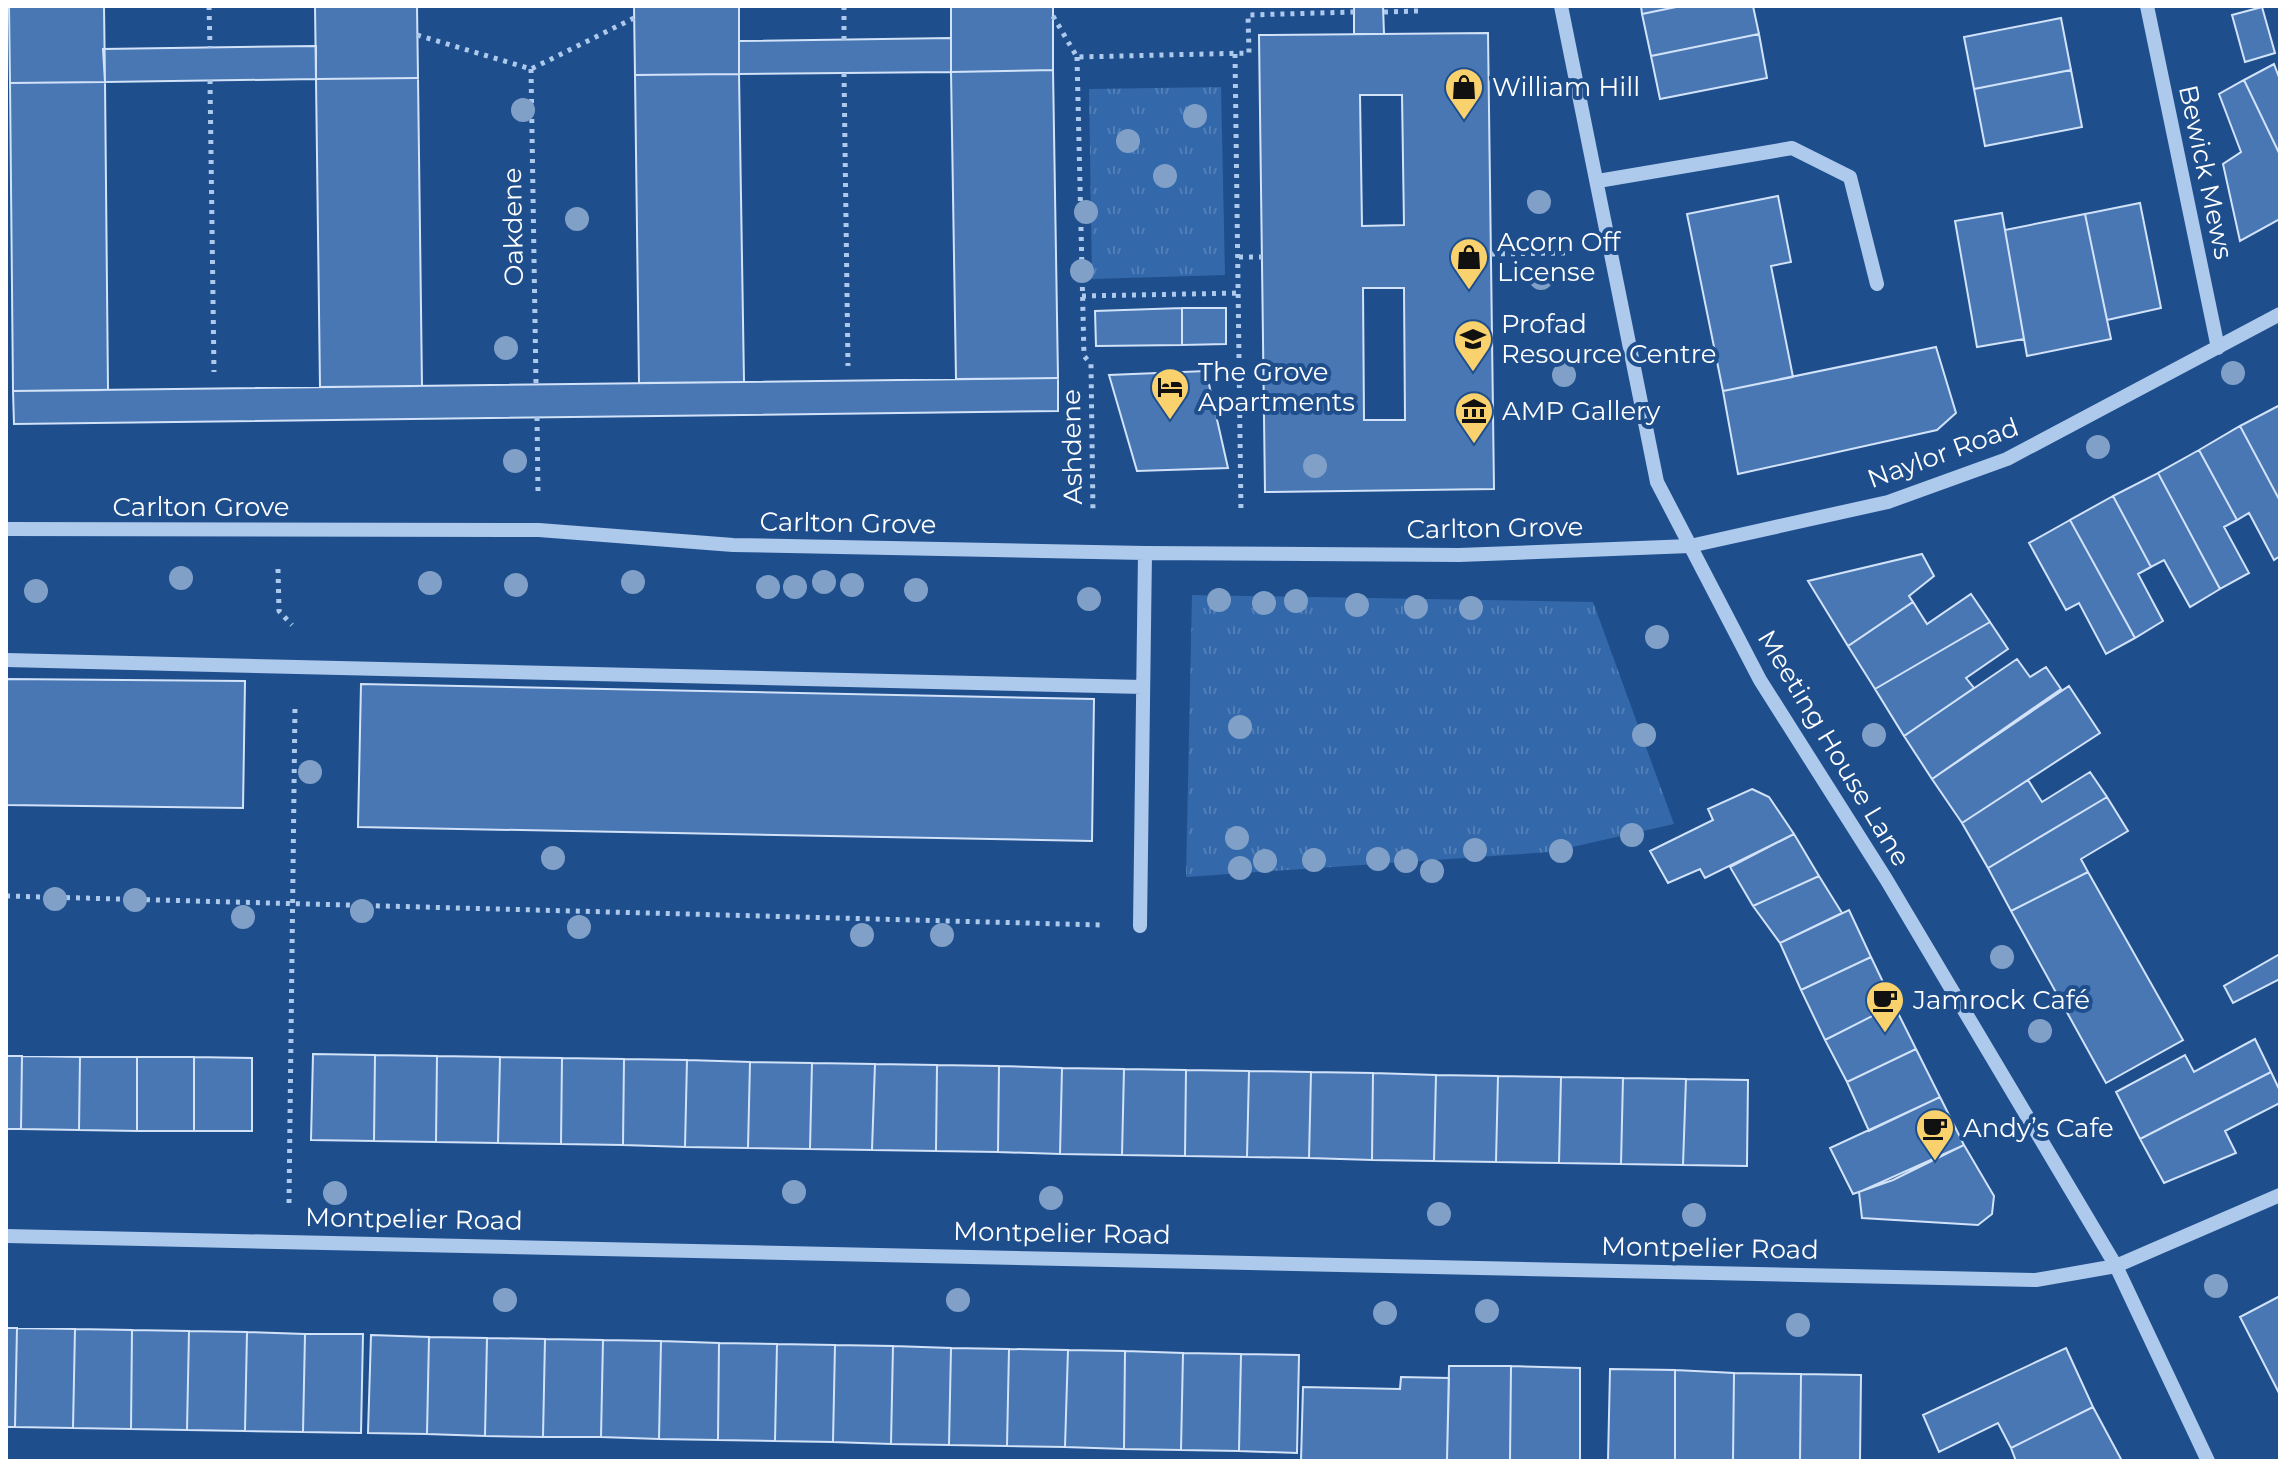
<svg xmlns="http://www.w3.org/2000/svg" width="2286" height="1467" font-family="Montserrat,sans-serif">
<style>
.grass{fill:url(#grass-tufts)}
.building{fill:#4877b4;stroke:#d2e3f9;stroke-width:2;fill-rule:evenodd}
.lines{fill:none;stroke-linecap:round;stroke-linejoin:round}
.path{stroke:#adc9ec;stroke-width:5;stroke-dasharray:4 6;stroke-linecap:butt}
.minor{stroke:#adc9ec;stroke-width:14}
.tree{fill:#81a0c8}
.labels{text-anchor:middle;stroke-width:8;stroke-linejoin:round;paint-order:stroke}
.poi-label{font-size:26px;fill:#fff;stroke:#1f4e8d;text-anchor:start}
.street-label{font-size:26px;fill:#fff;stroke:#1f4e8d}
</style>
<defs>
<pattern id="grass-tufts" width="24" height="20" patternUnits="userSpaceOnUse" patternTransform="scale(2)"><rect width="24" height="20" fill="#3368aa"/><path d="M3 7l-1-3M5 7V3M7 7l1-3M15 17l-1-3M17 17v-4M19 17l1-3" fill="none" stroke="#527fb7"/></pattern>
</defs>
<rect width="100%" height="100%" fill="#1f4e8d"/>
<!-- grass -->
<path class="grass" d="M1221 87 1225 275 1092 279 1089 89Z
M1192 595 1593 602 1674 824 1550 852 1186 877Z"/>
<!-- building -->
<path class="building" d="M9 6H104L105 82 10 83Z
M315 6H417L418 78 316 79Z
M634 6H739V74L635 75Z
M951 6H1053V70L951 72Z
M1354 6H1383L1384 34H1354Z
M1641 6H1681L1642 14Z
M1681 6H1753L1759 34 1651 56 1642 14Z
M2262 7 2275 53 2245 62 2232 15Z
M2061 18 2071 70 1974 89 1964 37Z
M1488 33 1494 489 1265 492 1259 35ZM1360 95H1402L1404 225 1362 226ZM1363 288H1404L1405 420H1364Z
M1759 34 1767 78 1660 99 1651 56Z
M951 38V72L739 74V41Z
M316 46V79L105 82 103 49Z
M2274 64 2280 80V155L2244 80Z
M1053 70 1058 378 956 379 951 72Z
M2071 70 2082 127 1985 146 1974 89Z
M739 74 744 382 639 383 635 75Z
M418 78 422 386 320 387 316 79Z
M2244 80 2280 155V219L2240 241 2223 164 2241 152 2219 94Z
M105 82 108 390 13 391 10 83Z
M1778 196 1791 262 1771 266 1793 377 1723 391 1687 214Z
M2140 203 2161 308 2107 320 2085 214Z
M2002 213 2024 339 1977 347 1955 221Z
M2085 214 2111 339 2027 356 2005 230Z
M1182 308V345L1096 346 1095 311Z
M1182 308H1226V344L1182 345Z
M1936 347 1956 413 1937 430 1738 474 1723 391Z
M1206 371 1228 468 1137 471 1109 375Z
M1058 378V411L14 424 13 391Z
M2280 405V501L2240 426Z
M2240 426 2280 501V556L2274 560 2249 513 2237 520 2199 450Z
M2199 450 2237 520 2224 527 2249 573 2220 589 2158 473Z
M2158 473 2220 589 2190 607 2164 560 2151 567 2113 496Z
M2113 496 2151 567 2138 574 2163 621 2135 638 2070 520Z
M2070 520 2135 638 2106 654 2079 603 2066 610 2029 543Z
M1922 554 1934 576 1909 596 1913 602 1848 646 1808 581Z
M1971 594 1990 622 1875 689 1848 646 1913 602 1927 624Z
M1990 622 2008 649 1966 678 1974 688 1904 736 1875 689Z
M2017 659 2030 677 2046 667 2061 689 1932 779 1904 736Z
M6 679 245 681 243 808 6 805Z
M361 684 1094 699 1092 841 358 827Z
M2069 686 2100 733 1962 823 1932 779Z
M2090 772 2107 797 1988 868 1962 823 2028 780 2042 802Z
M1752 789 1769 797 1794 834 1705 878 1700 869 1668 883 1650 851 1713 820 1708 809Z
M2107 797 2128 831 2081 859 2088 872 2011 911 1988 868Z
M1794 834 1819 876 1753 906 1730 867Z
M2088 872 2183 1040 2106 1083 2011 911Z
M1819 876 1842 913 1780 943 1753 906Z
M1849 910 1871 957 1801 990 1780 943Z
M2280 954V979L2233 1003 2224 986Z
M1871 957 1894 1005 1825 1040 1801 990Z
M1894 1005 1916 1049 1847 1082 1825 1040Z
M2255 1039 2271 1072 2140 1139 2116 1092 2185 1055 2194 1072Z
M1916 1049 1940 1097 1869 1131 1847 1082Z
M313 1054 375 1055 374 1141 311 1140Z
M375 1055 437 1056 436 1142 374 1141Z
M6 1056H22L21 1129H6Z
M22 1056 80 1057 79 1130 21 1129Z
M437 1056 500 1057 498 1143 436 1142Z
M80 1057H137V1131L79 1130Z
M137 1057H194V1131H137Z
M194 1057 252 1058V1131H194Z
M500 1057 562 1058 561 1144 498 1143Z
M562 1058 624 1059 623 1145 561 1144Z
M624 1059 687 1060 685 1147 623 1145Z
M687 1060 750 1062 748 1148 685 1147Z
M750 1062 812 1063 810 1149 748 1148Z
M812 1063 875 1064 872 1150 810 1149Z
M875 1064 937 1065 936 1151 872 1150Z
M937 1065 999 1066 998 1152 936 1151Z
M999 1066 1062 1068 1060 1154 998 1152Z
M1062 1068 1124 1069 1122 1155 1060 1154Z
M1124 1069 1186 1070 1185 1156 1122 1155Z
M1186 1070 1249 1071 1247 1157 1185 1156Z
M1249 1071 1311 1072 1309 1158 1247 1157Z
M1311 1072 1373 1073 1372 1160 1309 1158Z
M2271 1072 2280 1091V1103L2225 1131 2236 1153 2164 1183 2140 1139Z
M1373 1073 1436 1075 1434 1161 1372 1160Z
M1436 1075 1498 1076 1496 1162 1434 1161Z
M1498 1076 1561 1077 1559 1163 1496 1162Z
M1561 1077 1623 1078 1621 1164 1559 1163Z
M1623 1078 1686 1079 1683 1165 1621 1164Z
M1686 1079 1748 1080 1747 1166 1683 1165Z
M1940 1097 1964 1145 1893 1180 1853 1194 1830 1148Z
M1964 1145 1994 1196 1992 1214 1978 1225 1862 1218 1859 1192Z
M2280 1296V1395L2240 1317Z
M6 1328H17L15 1427H6Z
M17 1328 75 1329 73 1428 15 1427Z
M75 1329 132 1330 131 1429 73 1428Z
M132 1330 189 1331 187 1430 131 1429Z
M189 1331 247 1332 245 1431 187 1430Z
M247 1332 305 1334 303 1432 245 1431Z
M305 1334H363L361 1433 303 1432Z
M371 1335 429 1337 427 1434 368 1433Z
M429 1337 487 1338 485 1436 427 1434Z
M487 1338 545 1339 543 1437 485 1436Z
M545 1339 603 1340 601 1437H543Z
M603 1340 661 1341 659 1439 601 1437Z
M661 1341 719 1343 718 1440 659 1439Z
M719 1343 777 1344 775 1441 718 1440Z
M777 1344 835 1345 833 1442 775 1441Z
M835 1345 893 1346 891 1444 833 1442Z
M893 1346 951 1348 949 1445 891 1444Z
M951 1348 1009 1349 1007 1446 949 1445Z
M2066 1348 2093 1407 2011 1448 1998 1423 1939 1452 1923 1415Z
M1009 1349 1068 1350 1065 1447 1007 1446Z
M1068 1350 1125 1351 1124 1449 1065 1447Z
M1125 1351 1183 1353 1181 1450 1124 1449Z
M1183 1353 1241 1354 1239 1451 1181 1450Z
M1241 1354 1299 1355 1297 1453 1239 1451Z
M1449 1366H1511L1510 1461 1447 1460Z
M1511 1366 1580 1368V1461H1510Z
M1610 1369 1675 1370V1461H1608Z
M1675 1370 1734 1373 1733 1461H1675Z
M1734 1373 1801 1374 1800 1461H1733Z
M1801 1374 1861 1375 1860 1461H1800Z
M1401 1377 1449 1378 1447 1461H1301L1303 1387 1400 1389Z
M2093 1407 2122 1461H2016L2011 1448Z"/>
<g class="lines">
<!-- path -->
<path class="path" d="M209 6 210 48
M844 6V40
M1384 12 1418 11V6
M1053 16 1077 57 1249 53 1248 15 1354 12
M417 35 531 69 634 18
M1235 54 1241 513
M1077 57 1084 356 1091 364 1093 514
M531 69 536 384
M844 73 848 366
M210 80 214 372
M1491 254 1570 253
M1239 257H1262
M1082 296 1240 293
M537 417 538 492
M278 569 279 611 292 625
M6 896 1101 925
M289 1203 295 705"/>
<!-- minor -->
<path class="minor" d="M1561 6 1657 482 1760 680 1886 879 2116 1266 2208 1461
M2147 6 2218 348
M1598 181 1792 148 1850 177 1877 284
M6 529 539 530 733 545 1145 553 1459 555 1690 546 1888 502 2007 459 2280 314
M6 660 1143 687
M1140 926 1145 553
M6 1236 2036 1280 2116 1266 2280 1195"/>
</g>
<!-- trees -->
<g class="tree">
<circle cx="523" cy="110" r="12"/>
<circle cx="1195" cy="116" r="12"/>
<circle cx="1128" cy="141" r="12"/>
<circle cx="1165" cy="176" r="12"/>
<circle cx="1539" cy="202" r="12"/>
<circle cx="1086" cy="212" r="12"/>
<circle cx="577" cy="219" r="12"/>
<circle cx="1082" cy="271" r="12"/>
<circle cx="1541" cy="278" r="12"/>
<circle cx="506" cy="348" r="12"/>
<circle cx="2233" cy="373" r="12"/>
<circle cx="1564" cy="375" r="12"/>
<circle cx="2098" cy="447" r="12"/>
<circle cx="515" cy="461" r="12"/>
<circle cx="1315" cy="466" r="12"/>
<circle cx="181" cy="578" r="12"/>
<circle cx="633" cy="582" r="12"/>
<circle cx="824" cy="582" r="12"/>
<circle cx="430" cy="583" r="12"/>
<circle cx="516" cy="585" r="12"/>
<circle cx="852" cy="585" r="12"/>
<circle cx="768" cy="587" r="12"/>
<circle cx="795" cy="587" r="12"/>
<circle cx="916" cy="590" r="12"/>
<circle cx="36" cy="591" r="12"/>
<circle cx="1089" cy="599" r="12"/>
<circle cx="1219" cy="600" r="12"/>
<circle cx="1296" cy="601" r="12"/>
<circle cx="1264" cy="603" r="12"/>
<circle cx="1357" cy="605" r="12"/>
<circle cx="1416" cy="607" r="12"/>
<circle cx="1471" cy="608" r="12"/>
<circle cx="1657" cy="637" r="12"/>
<circle cx="1240" cy="727" r="12"/>
<circle cx="1644" cy="735" r="12"/>
<circle cx="1874" cy="735" r="12"/>
<circle cx="310" cy="772" r="12"/>
<circle cx="1632" cy="835" r="12"/>
<circle cx="1237" cy="838" r="12"/>
<circle cx="1475" cy="850" r="12"/>
<circle cx="1561" cy="851" r="12"/>
<circle cx="553" cy="858" r="12"/>
<circle cx="1378" cy="859" r="12"/>
<circle cx="1314" cy="860" r="12"/>
<circle cx="1265" cy="861" r="12"/>
<circle cx="1406" cy="861" r="12"/>
<circle cx="1240" cy="868" r="12"/>
<circle cx="1432" cy="871" r="12"/>
<circle cx="55" cy="899" r="12"/>
<circle cx="135" cy="900" r="12"/>
<circle cx="362" cy="911" r="12"/>
<circle cx="243" cy="917" r="12"/>
<circle cx="579" cy="927" r="12"/>
<circle cx="862" cy="935" r="12"/>
<circle cx="942" cy="935" r="12"/>
<circle cx="2002" cy="957" r="12"/>
<circle cx="2040" cy="1031" r="12"/>
<circle cx="794" cy="1192" r="12"/>
<circle cx="335" cy="1193" r="12"/>
<circle cx="1051" cy="1198" r="12"/>
<circle cx="1439" cy="1214" r="12"/>
<circle cx="1694" cy="1215" r="12"/>
<circle cx="2216" cy="1286" r="12"/>
<circle cx="505" cy="1300" r="12"/>
<circle cx="958" cy="1300" r="12"/>
<circle cx="1487" cy="1311" r="12"/>
<circle cx="1385" cy="1313" r="12"/>
<circle cx="1798" cy="1325" r="12"/>
</g>
<!-- icons -->
<defs>
<symbol id="shop-pin" viewBox="-11 -11 22 30"><path d="M0 17L-7.5 6A9.5 9.5 0 1 1 7.5 6Z" fill="#fad26d" stroke="#1f4e8d"/><path d="M-5-2.5h2.3a2.7 3.5 0 0 1 5.4 0H5L5.5 6h-11ZM-1.5-2.5h3a1.5 2.3 0 0 0-3 0Z" fill="#111"/></symbol>
<symbol id="school-pin" viewBox="-11 -11 22 30"><path d="M0 17L-7.5 6A9.5 9.5 0 1 1 7.5 6Z" fill="#fad26d" stroke="#1f4e8d"/><path d="M0-5L7-2L0 1L-7-2ZM-4 1L0 2.5L4 1V4Q0 6-4 4Z" fill="#111"/></symbol>
<symbol id="hotel-pin" viewBox="-11 -11 22 30"><path d="M0 17L-7.5 6A9.5 9.5 0 1 1 7.5 6Z" fill="#fad26d" stroke="#1f4e8d"/><path d="M-6-4.5h1.5V1H6V5H4.5V3h-9V5H-6ZM-4 0a1.8 1.8 0 1 1 3.6 0ZM.5 0V-2.5h3Q6-2.5 6 0Z" fill="#111"/></symbol>
<symbol id="museum-pin" viewBox="-11 -11 22 30"><path d="M0 17L-7.5 6A9.5 9.5 0 1 1 7.5 6Z" fill="#fad26d" stroke="#1f4e8d"/><path d="M0-6L6-3V-2H-6V-3ZM-5-1h2V3h-2ZM-1-1h2V3h-2ZM3-1h2V3H3ZM-6 4H6V6H-6Z" fill="#111"/></symbol>
<symbol id="cafe-pin" viewBox="-11 -11 22 30"><path d="M0 17L-7.5 6A9.5 9.5 0 1 1 7.5 6Z" fill="#fad26d" stroke="#1f4e8d"/><path d="M-5.5-4.5H6V0H3Q3 3.5 0 3.5H-2.5Q-5.5 3.5-5.5 0ZM3-3.2v2h1.7v-2ZM-6 4.5H4V6H-6Z" fill="#111"/></symbol>
</defs>
<g fill-rule="evenodd">
<use href="#shop-pin" x="1442" y="65" width="44" height="60"/>
<use href="#shop-pin" x="1447" y="235" width="44" height="60"/>
<use href="#school-pin" x="1451" y="317" width="44" height="60"/>
<use href="#hotel-pin" x="1148" y="365" width="44" height="60"/>
<use href="#museum-pin" x="1452" y="389" width="44" height="60"/>
<use href="#cafe-pin" x="1863" y="978" width="44" height="60"/>
<use href="#cafe-pin" x="1913" y="1106" width="44" height="60"/>
</g>
<g class="labels">
<!-- poi labels -->
<g class="poi-label">
<text x="1492" y="96">William Hill</text>
<text x="1497" y="251">Acorn Off<tspan x="1497" dy="30">License</tspan></text>
<text x="1501" y="333">Profad<tspan x="1501" dy="30">Resource Centre</tspan></text>
<text x="1198" y="381">The Grove<tspan x="1198" dy="30">Apartments</tspan></text>
<text x="1502" y="420">AMP Gallery</text>
<text x="1913" y="1009">Jamrock Café</text>
<text x="1963" y="1137">Andy’s Cafe</text>
</g>
<!-- street labels -->
<g class="street-label">
<text transform="translate(2206 172) rotate(78)" y="9">Bewick Mews</text>
<text transform="translate(513 227) rotate(-91)" y="9">Oakdene</text>
<text transform="translate(1072 447) rotate(-91)" y="9">Ashdene</text>
<text transform="translate(1943 453) rotate(-20)" y="9">Naylor Road</text>
<text x="201" y="516">Carlton Grove</text>
<text transform="translate(848 523) rotate(1)" y="9">Carlton Grove</text>
<text transform="translate(1495 528) rotate(-1)" y="9">Carlton Grove</text>
<text transform="translate(1834 748) rotate(59)" y="9">Meeting House Lane</text>
<text transform="translate(414 1219) rotate(1)" y="9">Montpelier Road</text>
<text transform="translate(1062 1233) rotate(1)" y="9">Montpelier Road</text>
<text transform="translate(1710 1248) rotate(1)" y="9">Montpelier Road</text>
</g>
</g>
<!-- border -->
<rect width="2286" height="1467" fill="none" stroke="#ffffff" stroke-width="16"/>
</svg>
